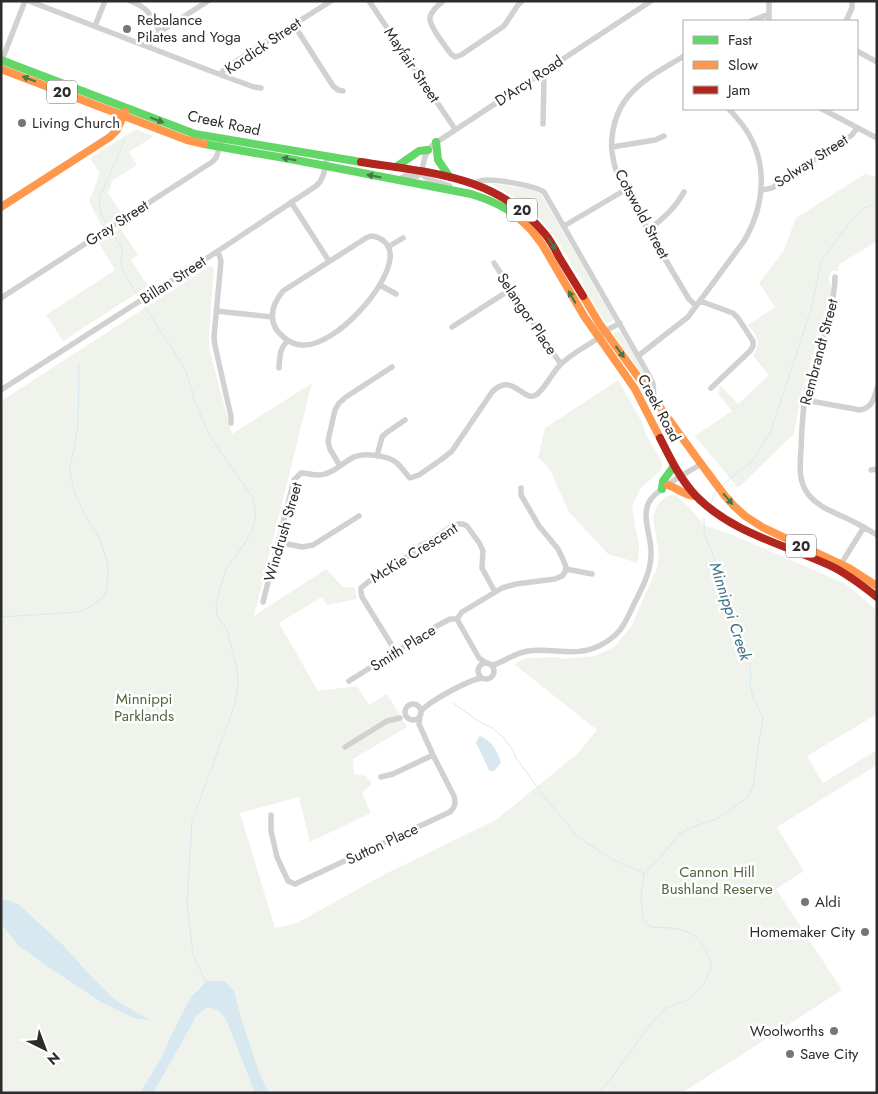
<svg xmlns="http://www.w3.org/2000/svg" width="878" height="1094" font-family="Jost,sans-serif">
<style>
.green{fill:#f0f3eb}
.water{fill:#d8e8f0}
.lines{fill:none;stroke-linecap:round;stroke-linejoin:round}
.stream{stroke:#d8e8f0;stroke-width:1}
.street{stroke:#d1d1d1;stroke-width:5.5}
.fast{stroke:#63d668;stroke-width:8}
.slow{stroke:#ff974d;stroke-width:8}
.jam{stroke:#b3261e;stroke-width:8}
.oneway{fill:#457847}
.poi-dot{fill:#767676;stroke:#fff;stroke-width:2}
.labels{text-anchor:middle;stroke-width:5;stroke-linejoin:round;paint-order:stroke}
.shield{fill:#fff;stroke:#6b6b6b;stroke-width:1}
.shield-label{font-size:14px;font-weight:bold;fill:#2c2c2c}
.poi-label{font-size:15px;fill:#2c2c2c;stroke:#fff;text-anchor:start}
.street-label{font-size:15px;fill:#2c2c2c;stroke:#fff}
.park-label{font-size:15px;fill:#52653c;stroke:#fff}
.water-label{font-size:16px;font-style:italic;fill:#3f718a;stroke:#fff}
</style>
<rect width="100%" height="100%" fill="#fff"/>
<!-- green -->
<path class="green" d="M136 129 154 136 129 152 137 165 113 180 108 193 122 214 102 227 89 201 97 182 99 172 90 158Z
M865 174 877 177V241L840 264 838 271H832C827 277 829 279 831 286 832 289 831 293 831 297L801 394 794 434 738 488 695 436 732 411 718 394 720 385 738 404 769 375 753 356C762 342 757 337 748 325L775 307 759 283 783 252 796 218Z
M491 183 533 190 541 194 613 318 612 322 606 323 603 319 583 286C584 278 578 276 574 270 571 264 569 258 565 253 553 232 537 213 517 199 509 193 498 189 491 183Z
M120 228 138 255 131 260 148 286 63 341 46 315 115 270 98 242Z
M210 266 214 268 209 333V348L232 434 312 383 254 616 326 569 343 587H354L357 599 327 605 322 597 279 623 318 691 357 686 369 705 387 694 407 727 353 759 354 774 366 776 372 784 362 793 371 813 310 842 299 797 240 813 275 928 297 923 387 873 496 820 577 754 597 730 514 664 527 658 556 657 564 659 595 656 614 647 631 627 657 568 659 554 653 517 657 505 665 497 671 495 677 496 691 509 704 525 733 535 844 583 863 598 877 611V714L807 756 823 783 877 750V765L777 827 804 871 776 889 842 990 682 1093H1V401Z
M615 331H616L621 333 649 380 651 388 631 359 616 339 614 337Z
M618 380 643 424 645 433 658 455 661 459 662 465 660 471 640 489 632 506 635 526 639 544 638 563 608 554 569 512 550 470 538 457 545 428Z"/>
<!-- water -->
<path class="water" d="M480 736C492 741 498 751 501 763L494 771H490L489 770 476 743 478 738Z
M1 898 18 904 63 945 90 975 113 998 135 1012 151 1020 134 1018 101 1002 56 972 19 946 1 924Z
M207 981H225L234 991 242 1021 260 1075 269 1093H255L226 1019 218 1010 208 1007 196 1016 181 1044 153 1093H140L159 1062 179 1019 192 996Z"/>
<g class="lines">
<!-- stream -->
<path class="stream" d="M106 222C99 213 99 207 100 197L125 139
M114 235 122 249 121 264 123 271 136 293
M145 307 185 369 193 393V398L211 438 253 498 256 516 253 529 245 543 226 569 216 603 217 615 227 630 237 669 238 684 235 704 192 821 187 903 193 954 206 983
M722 486 738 472 751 463 770 433 812 306 821 261 840 235 858 213 864 208 877 204
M711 503 716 491
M1 617 80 612 95 604 104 596 107 588 108 565 100 539 87 519 75 494 70 474V466L74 450 78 426 79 364
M453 703 478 721 491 727 502 736 513 750 516 758 543 795 577 836 613 860 644 873
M598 1093 610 1080 649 1026 666 1008 687 1000 702 987 712 966C701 929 684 928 650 927L643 918 641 897 644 873 660 858 679 834 692 827 717 819 748 797 753 786 760 735 763 717 753 698 750 684 751 672 747 650 728 593 704 532V518"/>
<!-- street -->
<path class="street" d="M29 1 221 75 254 87 261 88
M130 1C149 8 150 15 160 32
M369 1 455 129
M443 1C438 5 432 10 430 17 428 25 446 47 451 54L455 57 461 55 504 26 518 5 522 1
M751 21 769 14
M769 21V1
M846 21 852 8V1
M294 25 333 86 338 90 343 91
M95 26 105 1
M148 47 154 37 160 32 208 1
M857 51 877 62
M684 56C663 69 638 81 624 102 614 117 609 140 613 158 616 178 632 202 642 220 658 246 673 273 689 299L696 306
M2 60 25 1
M541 73 544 80 543 124
M221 75 223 71 227 67 331 1
M822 109 877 138
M612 147 655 140 664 136
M422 171C424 160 425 151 434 144L651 1
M422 171 425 177 428 179 450 186
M398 180 405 176H418L422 171
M474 183C478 182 481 180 486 180 498 180 534 185 544 192L650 377 653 384 654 398
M762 190 772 188 852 135 857 128
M291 202 329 261
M564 226 625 190
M648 230C662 220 676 207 684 192
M371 236C383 237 392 246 390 259 386 290 336 344 305 345 292 346 283 338 276 329 268 315 274 302 283 291L366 238Z
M388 247 403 238
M218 251 221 261 214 337 215 346 231 416V423
M494 263 553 353 561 364
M835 277C834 315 817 352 807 389 802 408 802 429 801 450 800 465 798 481 808 494 817 506 833 512 846 518 857 523 867 529 877 535
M380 285 396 294
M1 298 212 162 216 158 222 139
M700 301 733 313 738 318 753 341V346L750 351 711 388
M216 311 272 317
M452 327 511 289
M638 356 688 317 744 241C765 205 769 162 744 127 739 120 734 115 729 109
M279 368C280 356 279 350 287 341
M1 390 218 251 316 186C325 178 325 167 327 156
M805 400 860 410C872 408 874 399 877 388
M377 456 382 437 386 433 405 420
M340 466 330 449 328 442 329 436 335 410 339 403 346 397 392 367
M871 470 877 469
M278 542 302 547 313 545 359 516
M841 564 864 527
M566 569 592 574
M263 602 294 480 301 473C309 473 317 477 325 474 334 472 343 463 352 458 363 452 387 455 397 463 402 468 406 474 410 478L419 475 442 459 452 451 492 392C513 371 523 403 536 395 544 390 552 373 560 365 570 355 583 348 594 341 599 338 602 334 606 331 610 328 615 326 620 323
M396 652 362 597 361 592V588L368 582 405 558 415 553 421 545 429 542 452 526 458 524H463L467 526 480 544 483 551 482 568 495 592
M485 662 479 658 458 621 457 619 462 612 502 588 516 584 555 579 562 576 565 572 566 567 562 557 558 549 539 526 521 495V488
M478 671a8 8 0 1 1 16 0a8 8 0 1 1-16 0Z
M493 665C505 661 515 653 528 651 553 647 573 658 599 646 607 642 614 637 620 630 626 622 630 613 634 604 642 588 651 572 651 554 652 537 641 518 649 502 656 489 687 473 701 464
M349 681 437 626 450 619H457
M405 712a8 8 0 1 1 16 0a8 8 0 1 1-16 0Z
M421 711C431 700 467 681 481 678
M345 747 387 721 400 718
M381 777 393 774 433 755
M271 815V831L277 857 288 881 295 884 450 812C455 807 456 804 454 796L433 755 419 724 420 716"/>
<!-- fast -->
<path class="fast" d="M1 60 195 134 361 162
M436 142 438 160 449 176
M204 144 290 159 471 194C490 200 507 207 522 221
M396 167 419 151 428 150
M662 489 663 481 674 466"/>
<!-- slow -->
<path class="slow" d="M1 69 187 140 204 144
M1 207 110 137 117 130 125 112
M522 221 532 231 542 244 584 316 635 389 660 438
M583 296 599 323 699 461 725 496 734 506 745 516 762 527 849 568 877 586
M668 485C679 489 684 495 695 496"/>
<!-- jam -->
<path class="jam" d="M361 162C430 173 497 175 545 234 551 241 555 249 559 257 567 270 575 283 583 296
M660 438C670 458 680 479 696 496 733 534 787 545 833 567 849 575 863 586 877 597"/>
</g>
<!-- one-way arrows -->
<defs><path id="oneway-solid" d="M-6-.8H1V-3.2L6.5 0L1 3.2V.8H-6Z" transform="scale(1.25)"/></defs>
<g class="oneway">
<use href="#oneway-solid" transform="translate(29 79) rotate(-159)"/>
<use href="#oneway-solid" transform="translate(157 120) rotate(21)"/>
<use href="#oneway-solid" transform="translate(289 159) rotate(-169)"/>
<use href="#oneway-solid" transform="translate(374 176) rotate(-169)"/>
<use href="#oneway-solid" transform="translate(552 244) rotate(57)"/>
<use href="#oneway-solid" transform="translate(572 297) rotate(-120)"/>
<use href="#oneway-solid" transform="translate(620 352) rotate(54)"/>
<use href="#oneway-solid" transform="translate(728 499) rotate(49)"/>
</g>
<!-- markers -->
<g class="poi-dot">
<circle cx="127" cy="29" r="5"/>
<circle cx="22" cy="123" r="5"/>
<circle cx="805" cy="902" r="5"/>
<circle cx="865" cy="932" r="5"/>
<circle cx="834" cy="1031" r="5"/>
<circle cx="790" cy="1054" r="5"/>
</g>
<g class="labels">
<!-- shield labels -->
<g class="shield">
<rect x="47" y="80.5" width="30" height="23" rx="4"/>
<rect x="507" y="198.5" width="30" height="23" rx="4"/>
<rect x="786" y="534.5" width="30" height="23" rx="4"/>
</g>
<g class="shield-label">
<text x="62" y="97">20</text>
<text x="522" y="215">20</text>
<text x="801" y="551">20</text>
</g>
<!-- poi labels -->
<g class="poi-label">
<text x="137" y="25">Rebalance<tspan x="137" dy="17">Pilates and Yoga</tspan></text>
<text x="32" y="128">Living Church</text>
<text x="815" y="907">Aldi</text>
<text x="855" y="937" text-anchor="end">Homemaker City</text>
<text x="824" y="1036" text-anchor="end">Woolworths</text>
<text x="800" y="1059">Save City</text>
</g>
<!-- street labels -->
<g class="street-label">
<text transform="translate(263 46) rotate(-34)" y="5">Kordick Street</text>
<text transform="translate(412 65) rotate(56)" y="5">Mayfair Street</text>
<text transform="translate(529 81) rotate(-34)" y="5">D'Arcy Road</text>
<text transform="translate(224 123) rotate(12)" y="5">Creek Road</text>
<text transform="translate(811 161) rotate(-33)" y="5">Solway Street</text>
<text transform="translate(642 214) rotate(62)" y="5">Cotswold Street</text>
<text transform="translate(117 223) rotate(-33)" y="5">Gray Street</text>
<text transform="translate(173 280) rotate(-33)" y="5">Billan Street</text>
<text transform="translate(527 314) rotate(56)" y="5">Selangor Place</text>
<text transform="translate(819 352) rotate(-75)" y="5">Rembrandt Street</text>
<text transform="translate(659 408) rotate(62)" y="5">Creek Road</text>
<text transform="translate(283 532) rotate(-74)" y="5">Windrush Street</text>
<text transform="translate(414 553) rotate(-32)" y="5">McKie Crescent</text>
<text transform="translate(403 648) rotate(-32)" y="5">Smith Place</text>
<text transform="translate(382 844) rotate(-25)" y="5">Sutton Place</text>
</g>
<!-- park labels -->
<g class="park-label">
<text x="144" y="704">Minnippi<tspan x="144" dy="17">Parklands</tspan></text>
<text x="717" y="877">Cannon Hill<tspan x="717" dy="17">Bushland Reserve</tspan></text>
</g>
<!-- water labels -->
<g class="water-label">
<text transform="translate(731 611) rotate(72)" y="6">Minnippi Creek</text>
</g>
</g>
<!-- border -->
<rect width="878" height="1094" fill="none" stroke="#2c2c2c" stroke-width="5"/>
<!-- legend -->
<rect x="683" y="20" width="175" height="90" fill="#ffffff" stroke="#ababab"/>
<rect x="693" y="36" width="25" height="8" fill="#63d668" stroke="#ababab"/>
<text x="728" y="45" font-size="15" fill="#2c2c2c">Fast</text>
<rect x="693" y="61" width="25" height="8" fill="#ff974d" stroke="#ababab"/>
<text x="728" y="70" font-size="15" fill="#2c2c2c">Slow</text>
<rect x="693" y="86" width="25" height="8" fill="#b3261e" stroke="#ababab"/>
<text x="728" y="95" font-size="15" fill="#2c2c2c">Jam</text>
<!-- north arrow -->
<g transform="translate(45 1049) rotate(138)" stroke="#ffffff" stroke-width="4" paint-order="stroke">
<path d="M0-4L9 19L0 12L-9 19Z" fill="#2c2c2c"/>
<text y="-8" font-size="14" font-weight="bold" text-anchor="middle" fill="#2c2c2c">N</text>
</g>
</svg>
